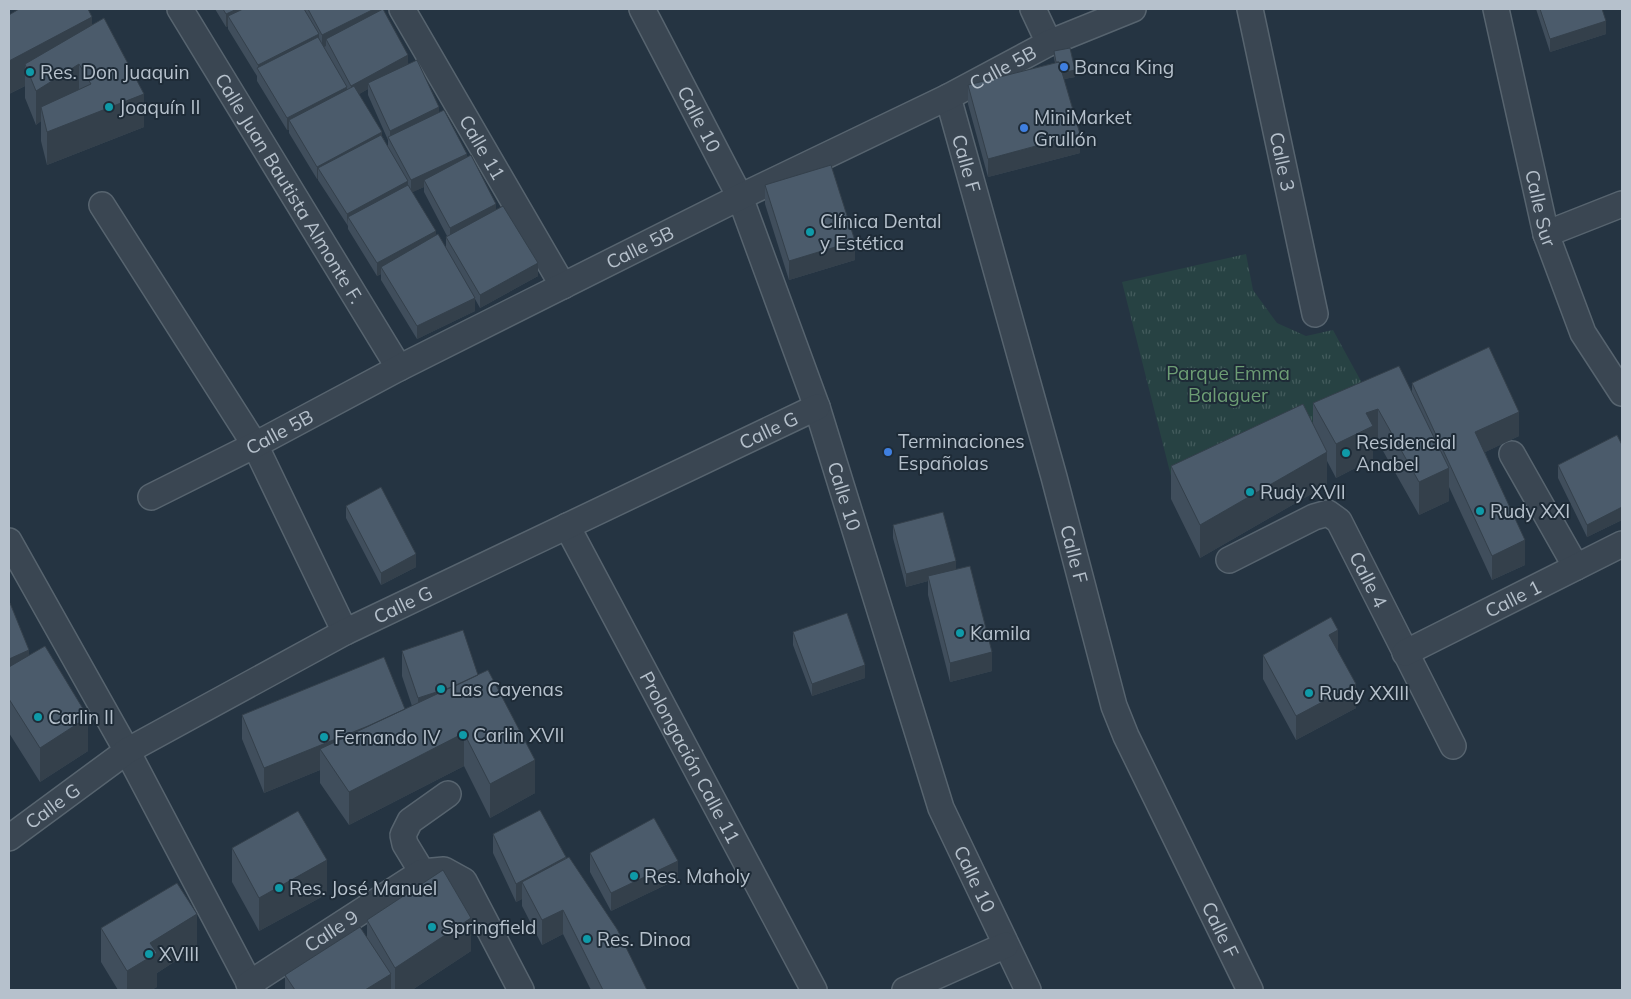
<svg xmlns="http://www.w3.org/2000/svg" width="1631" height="999" font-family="Mulish,sans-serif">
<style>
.park{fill:url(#park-tufts)}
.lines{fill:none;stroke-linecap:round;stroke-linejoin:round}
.minor-casing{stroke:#57646f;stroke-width:28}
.minor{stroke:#3a4652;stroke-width:25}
.wall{fill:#404e5c;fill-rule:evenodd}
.shaded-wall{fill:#34404b}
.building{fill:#4b5b6b;stroke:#34404b}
.shop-dot{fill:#3f7fe0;stroke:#1e2b37;stroke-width:2}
.culture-dot{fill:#0f9aa8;stroke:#1e2b37;stroke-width:2}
.labels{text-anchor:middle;stroke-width:4;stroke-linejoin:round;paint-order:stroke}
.poi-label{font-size:19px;fill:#b6c1cc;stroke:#1e2b37;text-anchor:start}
.street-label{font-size:19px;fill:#b6c1cc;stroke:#1e2b37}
.park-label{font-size:19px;fill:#6d9d74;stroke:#1e2b37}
</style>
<defs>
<pattern id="park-tufts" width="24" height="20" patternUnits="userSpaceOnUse" patternTransform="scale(1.25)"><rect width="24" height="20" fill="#274243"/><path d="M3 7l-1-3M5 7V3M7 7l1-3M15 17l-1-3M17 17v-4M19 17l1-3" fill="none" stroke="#445c5d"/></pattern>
</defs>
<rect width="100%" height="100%" fill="#253442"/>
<!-- park -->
<path class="park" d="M1246 254 1253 290 1277 323 1306 336 1333 330 1374 405 1175 492 1122 282Z"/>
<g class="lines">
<defs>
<g id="minor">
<path id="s1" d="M180 9 399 368"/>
<path id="s2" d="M402 9 563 286"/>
<path id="s3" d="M642 9 740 197 817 407 941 808 1028 990"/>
<path d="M1033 9 1049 43"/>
<path id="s4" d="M1250 9 1315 314"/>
<path id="s5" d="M1496 9 1546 234 1583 333 1622 393"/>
<path id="s6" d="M948 97 1054 477 1114 706 1126 736 1250 990"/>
<path d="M102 205 255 445 345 632"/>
<path d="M1546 234 1622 204"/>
<path d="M1512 454 1576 567"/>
<path id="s7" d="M151 497 255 445 399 368 740 197 948 97 1049 43 1133 9"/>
<path id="s8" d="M567 526 814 990"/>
<path d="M9 541 127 751 253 990"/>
<path id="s9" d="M1229 560 1314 517 1328 513 1339 521 1453 746"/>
<path id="s10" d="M1405 653 1622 544"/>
<path id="s11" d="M9 838 127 751 345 632 817 407"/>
<path d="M422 872 405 844 403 835 410 821 448 794"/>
<path id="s12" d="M249 984 422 872 444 870 464 881 521 990"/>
<path d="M905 990 1006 945"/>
</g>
</defs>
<!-- minor casing -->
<use href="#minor" class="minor-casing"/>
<!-- minor -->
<use href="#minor" class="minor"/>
</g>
<!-- wall -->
<path class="wall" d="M215 9H380V11L408 64 467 158 496 210 538 276 480 308 475 299V311L417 339 381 280V274L377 276 348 229V226L318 180V179H317L289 133V130H287L257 81V76L228 29V26L226 27ZM368 89V95L388 140V147L359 94ZM424 187V192L447 236 446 237V248L436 235 412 192Z
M1536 9H1602L1606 34 1550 52Z
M9 15 92 26 144 127 47 165 41 141V121L36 125 25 98V86L9 94Z
M1054 51 1075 77 1064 79 1080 153 988 177 968 104V85L1055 63 1054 58Z
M765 185 855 260 789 280 765 204Z
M1412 383 1519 436 1485 452 1525 565 1492 580 1449 487V501L1419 515 1378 442 1373 444V459L1336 478 1327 461V485L1200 558 1171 499V466L1313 425V403L1412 391Z
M1622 445V520L1587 537 1558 478V465Z
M346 506 416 567 381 585 346 518Z
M893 525 956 569 992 671 950 682 928 595V581L906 587 893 538Z
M9 593 10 603 29 655 88 751 40 782 9 733Z
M793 632 865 678 812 696 793 645Z
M402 651 478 675 535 793 490 818 464 766 349 825 320 783V770L264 793 242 739V715L405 709 412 706 402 676Z
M1338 652 1356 708 1296 740 1263 679V655Z
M493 834 566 857 647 990H591L563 934 542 945 522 906V899L516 902 493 853Z
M232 848 327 894 259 931 232 882Z
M590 853 678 879 611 911 590 872Z
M367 920 471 951 412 990H285V975L367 937Z
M101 928 197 947 157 973V987L151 990H118L101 962Z"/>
<!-- shaded-wall -->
<path class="shaded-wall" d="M237 9H262L228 16V26L226 27V14Z
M374 9H380V18L326 39V46L322 48V35Z
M92 17V50L25 64V86L9 94V61Z
M1606 21V34L1550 52V39Z
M319 34V46L258 69V65Z
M408 55V68L368 83V89L351 99V86Z
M79 64V98L41 107V121L36 125V91Z
M1075 70V77L1059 80V74Z
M347 87V100L289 120V130H287V118Z
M144 94V127L47 165V132Z
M439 107V120L390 140V131Z
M382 132V145L318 168V179H317V167Z
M1080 134V153L988 177V159Z
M467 154V167L424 180V187L411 193V180Z
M408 181V194L348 217 347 226V214Z
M496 204V217L450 241V228Z
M436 231V244L381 267V274L377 276V263Z
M855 241V260L789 280V261Z
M538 263V276L480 308V295Z
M475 298V311L417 339V326Z
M1378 409V442L1373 444V459L1336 478V444L1366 413Z
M1519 412V436L1475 457V432Z
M1327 452V485L1200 558V525Z
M1449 468V501L1419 515V482Z
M1622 507V520L1587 537V525Z
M1525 540V565L1492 580V556Z
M416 554V567L381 585V573Z
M956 561V574L928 576V581L906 587V574Z
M1338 630V654L1329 635Z
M29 650V683L9 693V659Z
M992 652V671L950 682V663Z
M865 665V678L812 696V684Z
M479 678 418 723V698Z
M1356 684V708L1296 740V716Z
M406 711 320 749V770L264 793V768Z
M88 717V751L40 782V748Z
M464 733V766L349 825V792Z
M535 760V793L490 818V784Z
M566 857 529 896 522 882V899L516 902V884Z
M327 860V894L259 931V898Z
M678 861V879L611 911V893Z
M563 910V934L542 945V920Z
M197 914V947L157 973V987L151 990H127V971L150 943Z
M471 918V951L412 990H395V968Z
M391 974V990H365Z"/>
<!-- building -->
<path class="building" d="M19 9H88L92 17 9 61V15Z
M223 9H237L226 14Z
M243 9H304L319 34 258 65 228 16Z
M308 9H374L322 35Z
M383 9 408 55 351 86 326 39Z
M1540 9H1602L1606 21 1550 39Z
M104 18 144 94 47 132 41 107 91 84 79 64 36 91 25 64Z
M318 37 347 87 287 118 257 68Z
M1070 48 1075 70 1062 73 1059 62H1056L1054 51Z
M417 60 439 107 390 131 368 83Z
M1059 62 1080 134 988 159 968 85Z
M354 86 382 132 317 167 289 120Z
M444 110 467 154 411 180 388 137Z
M381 135 408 181 347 214 318 168Z
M471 155 496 204 450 228 424 180Z
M831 165 855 241 789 261 765 185Z
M408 185 436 231 377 263 348 217Z
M503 206 538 263 480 295 446 237Z
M438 234 475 298 417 326 381 267Z
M1489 347 1519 412 1475 432 1525 540 1492 556 1412 383Z
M1399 366 1449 468 1419 482 1378 409 1366 413 1373 426 1336 444 1313 403Z
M1303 404 1327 452 1200 525 1171 466Z
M1617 435 1622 445V507L1587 525 1558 465Z
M381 487 416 554 381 573 346 506Z
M943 512 956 561 906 574 893 525Z
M970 566 992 652 950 663 928 576Z
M9 603H10L29 650 9 659Z
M847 613 865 665 812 684 793 632Z
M1331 617 1338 630 1329 635 1356 684 1296 716 1263 655Z
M463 630 478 675 455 686 418 698 402 651Z
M45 646 88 717 40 748 9 699V667Z
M384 657 405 709 368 726 264 768 242 715Z
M488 670 535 760 490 784 464 733 349 792 320 749Z
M540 810 566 857 516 884 493 834Z
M298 811 327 860 259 898 232 848Z
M654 818 678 861 611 893 590 853Z
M569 857 617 929 647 990H603L563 910 542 920 522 882Z
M443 870 471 918 395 968 367 920Z
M177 883 197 914 150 943 157 953 127 971 101 928Z
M360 927 391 974 365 990H295L285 975Z"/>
<!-- markers -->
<g class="shop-dot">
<circle cx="1064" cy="67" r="5"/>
<circle cx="1024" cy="128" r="5"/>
<circle cx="888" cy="452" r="5"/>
</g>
<g class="culture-dot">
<circle cx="30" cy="72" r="5"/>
<circle cx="109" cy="107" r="5"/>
<circle cx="810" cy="232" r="5"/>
<circle cx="1346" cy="453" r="5"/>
<circle cx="1250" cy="492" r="5"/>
<circle cx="1480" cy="511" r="5"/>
<circle cx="960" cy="633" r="5"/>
<circle cx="441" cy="689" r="5"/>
<circle cx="1309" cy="693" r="5"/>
<circle cx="38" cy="717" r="5"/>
<circle cx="463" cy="735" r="5"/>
<circle cx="324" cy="737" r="5"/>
<circle cx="634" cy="876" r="5"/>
<circle cx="279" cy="888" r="5"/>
<circle cx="432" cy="927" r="5"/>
<circle cx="587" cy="939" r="5"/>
<circle cx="149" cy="954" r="5"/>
</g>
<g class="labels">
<!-- poi labels -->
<g class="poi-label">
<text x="1074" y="74">Banca King</text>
<text x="40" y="79">Res. Don Juaquin</text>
<text x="119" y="114">Joaquín II</text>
<text x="1034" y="124">MiniMarket<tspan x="1034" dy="22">Grullón</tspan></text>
<text x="820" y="228">Clínica Dental<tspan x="820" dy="22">y Estética</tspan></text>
<text x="898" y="448">Terminaciones<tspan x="898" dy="22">Españolas</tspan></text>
<text x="1356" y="449">Residencial<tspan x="1356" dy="22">Anabel</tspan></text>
<text x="1260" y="499">Rudy XVII</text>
<text x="1490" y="518">Rudy XXI</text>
<text x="970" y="640">Kamila</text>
<text x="451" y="696">Las Cayenas</text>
<text x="1319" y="700">Rudy XXIII</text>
<text x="48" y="724">Carlin II</text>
<text x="473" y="742">Carlin XVII</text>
<text x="334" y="744">Fernando IV</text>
<text x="644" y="883">Res. Maholy</text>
<text x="289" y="895">Res. José Manuel</text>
<text x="442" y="934">Springfield</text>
<text x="597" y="946">Res. Dinoa</text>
<text x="159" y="961">XVIII</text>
</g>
<!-- street labels -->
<g class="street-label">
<text dy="7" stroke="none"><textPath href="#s7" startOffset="954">Calle 5B</textPath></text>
<text dy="7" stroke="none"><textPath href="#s3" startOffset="124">Calle 10</textPath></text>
<text dy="7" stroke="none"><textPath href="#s2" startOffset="160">Calle 11</textPath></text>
<text dy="7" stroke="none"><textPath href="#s4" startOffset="156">Calle 3</textPath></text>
<text dy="7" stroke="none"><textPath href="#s6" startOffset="69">Calle F</textPath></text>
<text dy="7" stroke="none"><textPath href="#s1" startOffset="210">Calle Juan Bautista Almonte F.</textPath></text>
<text dy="7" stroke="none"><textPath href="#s5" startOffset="204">Calle Sur</textPath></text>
<text dy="7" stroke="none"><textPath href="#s7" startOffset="549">Calle 5B</textPath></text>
<text dy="7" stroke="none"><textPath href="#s11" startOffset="864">Calle G</textPath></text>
<text dy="7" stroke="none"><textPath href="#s7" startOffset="144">Calle 5B</textPath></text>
<text dy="7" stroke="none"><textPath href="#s3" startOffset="529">Calle 10</textPath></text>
<text dy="7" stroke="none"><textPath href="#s6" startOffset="474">Calle F</textPath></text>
<text dy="7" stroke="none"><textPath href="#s9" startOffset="189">Calle 4</textPath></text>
<text dy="7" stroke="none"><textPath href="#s10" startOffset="121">Calle 1</textPath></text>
<text dy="7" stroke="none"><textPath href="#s11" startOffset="459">Calle G</textPath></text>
<text dy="7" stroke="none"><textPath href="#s8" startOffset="262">Prolongación Calle 11</textPath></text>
<text dy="7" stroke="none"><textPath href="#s11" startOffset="54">Calle G</textPath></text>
<text dy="7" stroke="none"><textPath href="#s3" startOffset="934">Calle 10</textPath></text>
<text dy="7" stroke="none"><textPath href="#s6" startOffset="879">Calle F</textPath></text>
<text dy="7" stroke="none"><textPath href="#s12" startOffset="98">Calle 9</textPath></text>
</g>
<!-- park labels -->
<g class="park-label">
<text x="1228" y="380">Parque Emma<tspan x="1228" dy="22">Balaguer</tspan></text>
</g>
</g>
<!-- border -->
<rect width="1631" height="999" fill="none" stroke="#b6c1cc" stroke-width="20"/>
</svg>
